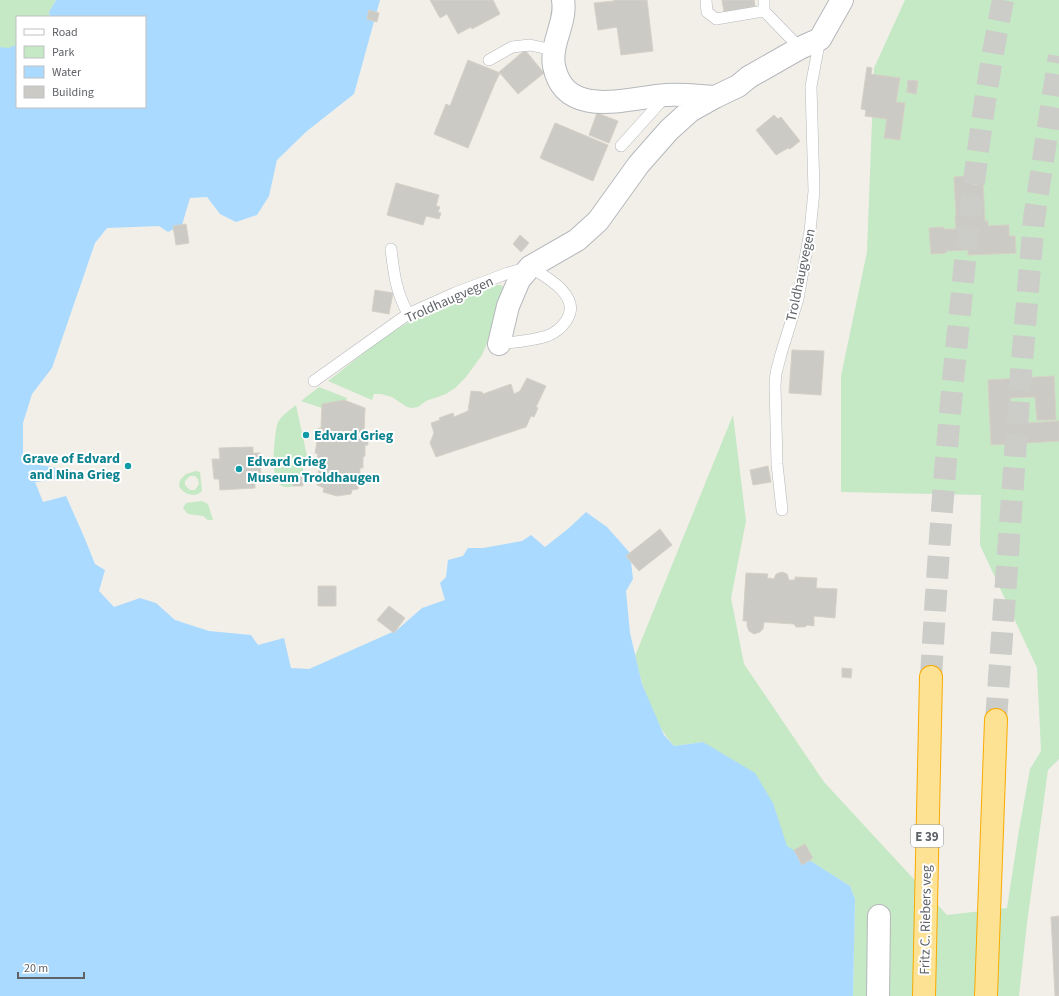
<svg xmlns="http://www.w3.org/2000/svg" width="1059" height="996" font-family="'Source Sans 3',sans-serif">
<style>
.green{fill:#c5e8c5;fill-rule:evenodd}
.water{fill:#aadaff}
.building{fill:#cccac5;stroke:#d6d1c6}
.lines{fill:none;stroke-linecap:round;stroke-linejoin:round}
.highway-tunnel{stroke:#ccccc8;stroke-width:22;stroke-dasharray:22 11;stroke-linecap:butt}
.lane-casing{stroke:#b5b8bc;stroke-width:12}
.street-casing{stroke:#b5b8bc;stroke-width:24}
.highway-casing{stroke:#f9ab00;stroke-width:24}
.lane{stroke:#fff;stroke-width:11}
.street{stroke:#fff;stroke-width:22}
.highway{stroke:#fde293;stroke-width:22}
.culture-dot{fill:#0f9aa8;stroke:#fff;stroke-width:1.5}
.labels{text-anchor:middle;stroke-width:4;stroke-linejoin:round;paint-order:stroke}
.shield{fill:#fff;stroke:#8f9295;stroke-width:1}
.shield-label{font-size:13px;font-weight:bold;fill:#5f6368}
.street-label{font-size:14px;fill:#5f6368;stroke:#fff}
.culture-label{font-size:14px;font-weight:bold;fill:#0d838f;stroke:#fff;text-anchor:start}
</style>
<rect width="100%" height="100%" fill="#f1efe8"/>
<!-- green -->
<path class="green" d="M0 0H56L49 12 50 17H17V45L8 49 0 47Z
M905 0H1059V759L1048 770 1027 923 1019 996H853L855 899 850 886 786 846 773 803 703 742 674 746C653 722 642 687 635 656L733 415 746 521 731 598 744 664 824 782 947 915 1007 908 1019 830 1030 769 1041 751 1037 668 980 545 981 495 841 492V376L867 252 874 68Z
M497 285H501L504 288 502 308 482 355 466 377 455 388 446 394 426 401 418 407 412 408 407 407 392 397 381 394H374L372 400 328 381C349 365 370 347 391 333 424 311 460 297 497 285Z
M319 387 347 398 346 401 322 408 301 401Z
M296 405 307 456 301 461 303 467V476H290L293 486C268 495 274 450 275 438 276 432 276 424 280 419 284 414 291 409 296 405Z
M196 471 200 472 202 491C195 498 184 495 179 486L180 480 186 474ZM190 476H195L198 479 199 484 195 490H190L185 485V481Z
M202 501 208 504 213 520H208L203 516 188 514 183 508 186 503Z"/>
<!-- water -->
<path class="water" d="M56 0H380L354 94 307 131 277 160 269 196 257 215 236 222 220 214 207 197 190 198 182 225 168 232 159 226 107 228 95 243 52 368 32 394 23 423V455L32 464 53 467 63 471 60 479 35 482 43 502 66 496 85 539 95 564 105 570 99 591 114 607 140 598 156 603 175 620 209 631 251 635 258 645 284 638 291 668 309 669 397 630 422 608 445 600 440 583 446 577 448 560 463 556 468 548H483L522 541 531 535 545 547 569 528 586 512 607 527 630 553 633 579 626 591 630 633 642 684 664 735 674 746 703 742 755 773 773 803 787 846 850 886 855 899 853 996H0V47L8 48 17 45V107H145V17H50L49 12Z"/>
<!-- building -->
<path class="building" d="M430 0H493L500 14 472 29 471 27 458 34 447 14 440 18Z
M614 0H647L653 51 621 55 617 27 598 30 594 3 614 1Z
M722 0H754L755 6 724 12Z
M369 10 379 13 377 22 367 19Z
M525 50 544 73 518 94 499 72Z
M468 60 500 73 495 83 468 148 434 134 446 104 450 106Z
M867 67 872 68 871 74 900 78 896 102 905 103 900 140 884 138 887 119 865 116 866 110 861 109Z
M908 80 918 81 916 94 907 92Z
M597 113 618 121 609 143 589 135Z
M774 115 778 119 781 117 800 141 790 149 788 148 776 155 756 130Z
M555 123 608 145 593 181 540 158Z
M973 176V185L983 184 985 221H988V226L1009 225V236H1015L1016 253 968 255V250L946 251V253L931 254 929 228 944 227V229H956L955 216H956L954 177Z
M396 183 439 195 436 206 440 207 438 212 441 213 439 219 426 216 423 225 387 215Z
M186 224 189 243 176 245 173 226Z
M520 235 529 243 521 252 513 244Z
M375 290 393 293 389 314 372 311Z
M792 350 824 351 821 395 789 393Z
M1054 376 1056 420H1037L1035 397 1010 398 1011 424 1059 421V441L991 445 988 380Z
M527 378 546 386 536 407 538 408 534 417 531 416 526 427 436 457 430 443 434 433 431 423 440 420 439 418 453 413 454 417 468 411 471 391 482 392 483 394 511 384 514 394 520 391Z
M344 400 365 408 364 431 367 432 368 445H365V456L363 457V468H360V480H359L358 489 352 490 351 494 337 496 323 492 324 488 317 485 319 465H316L318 454 315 453 317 442 314 441 317 429 321 428 322 404Z
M253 447V453H260L261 480H255V488L220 490 219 479H214L212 459H220L219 448Z
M768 466 771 482 753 485 750 470Z
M303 476V486H293L292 477Z
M660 529 672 545 639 571 626 556Z
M782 572 787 574 789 580H795V577L817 578 816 588 837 589 835 618 814 616V626L807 625 805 627H796L794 624 764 622 763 629 760 632 754 634 749 631 747 626V621H743L746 573 768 574 767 578 774 579 776 574Z
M318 586H336V606H318Z
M389 606 405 618 394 633 377 620Z
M842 668 852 669 851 678 842 677Z
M805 844 813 858 802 865 794 850Z
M1059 916V996H1055L1051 917Z"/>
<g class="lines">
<!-- highway-tunnel -->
<path class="highway-tunnel" d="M931 677C938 555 947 433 960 312 970 207 982 103 1003 0
M996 720 1020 386 1034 219 1059 56"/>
<defs>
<path id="lane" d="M706 0 707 12 716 19 764 11
M764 0V11L800 48
M489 60 512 47 530 45 553 50
M621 146 665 97
M391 249C394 275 396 291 408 314
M314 381 408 314 455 293 508 273 530 267C547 277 583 297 566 321 562 327 555 333 547 336 532 341 515 342 499 344
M782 510 777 464 775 385 776 373 781 354 798 299 810 231 814 191 811 86 820 39"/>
<path id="street" d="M563 0C567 22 550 43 554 66 565 120 628 98 666 95 682 94 699 96 715 97
M499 344 508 306 519 280 530 267 577 240 598 221 639 164 669 130 690 111 715 97 738 86 749 77 800 48 820 39 842 0
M878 996 879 916"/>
<path id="highway" d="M924 996 931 677
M986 996 996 720"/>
</defs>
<!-- lane casing -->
<use href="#lane" class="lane-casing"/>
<!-- street casing -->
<use href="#street" class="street-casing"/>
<!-- highway casing -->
<use href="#highway" class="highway-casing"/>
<!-- lane -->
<use href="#lane" class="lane"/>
<!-- street -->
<use href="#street" class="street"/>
<!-- highway -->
<use href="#highway" class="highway"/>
</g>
<!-- markers -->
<g class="culture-dot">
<circle cx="306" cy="435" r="4"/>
<circle cx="128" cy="466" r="4"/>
<circle cx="239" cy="469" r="4"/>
</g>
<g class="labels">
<!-- shield labels -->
<rect class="shield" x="911" y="825" width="32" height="22" rx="3"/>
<g class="shield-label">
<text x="927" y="841">E 39</text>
</g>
<!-- street labels -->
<g class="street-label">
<text transform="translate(800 275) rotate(-78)" y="5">Troldhaugvegen</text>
<text transform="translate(449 299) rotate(-24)" y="5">Troldhaugvegen</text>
<text transform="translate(925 920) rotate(-89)" y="5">Fritz C. Riebers veg</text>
</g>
<!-- culture labels -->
<g class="culture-label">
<text x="314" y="440">Edvard Grieg</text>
<text x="120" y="463" text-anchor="end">Grave of Edvard<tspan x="120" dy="16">and Nina Grieg</tspan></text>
<text x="247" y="466">Edvard Grieg<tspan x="247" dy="16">Museum Troldhaugen</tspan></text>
</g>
</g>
<!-- legend -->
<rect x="16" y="16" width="130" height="92" fill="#ffffff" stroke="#bfc1c3"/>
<rect x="24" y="29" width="20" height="6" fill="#ffffff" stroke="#bfc1c3"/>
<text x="52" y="36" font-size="12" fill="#5f6368">Road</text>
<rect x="24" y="46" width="20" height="12" fill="#c5e8c5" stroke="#bfc1c3"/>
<text x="52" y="56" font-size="12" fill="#5f6368">Park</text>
<rect x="24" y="66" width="20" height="12" fill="#aadaff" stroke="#bfc1c3"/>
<text x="52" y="76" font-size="12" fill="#5f6368">Water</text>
<rect x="24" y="86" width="20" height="12" fill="#cccac5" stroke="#bfc1c3"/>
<text x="52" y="96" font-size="12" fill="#5f6368">Building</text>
<!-- scale -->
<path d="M18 972v6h66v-6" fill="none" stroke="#5f6368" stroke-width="2"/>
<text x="24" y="972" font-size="12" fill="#5f6368" stroke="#ffffff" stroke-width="3" paint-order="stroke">20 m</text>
</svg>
